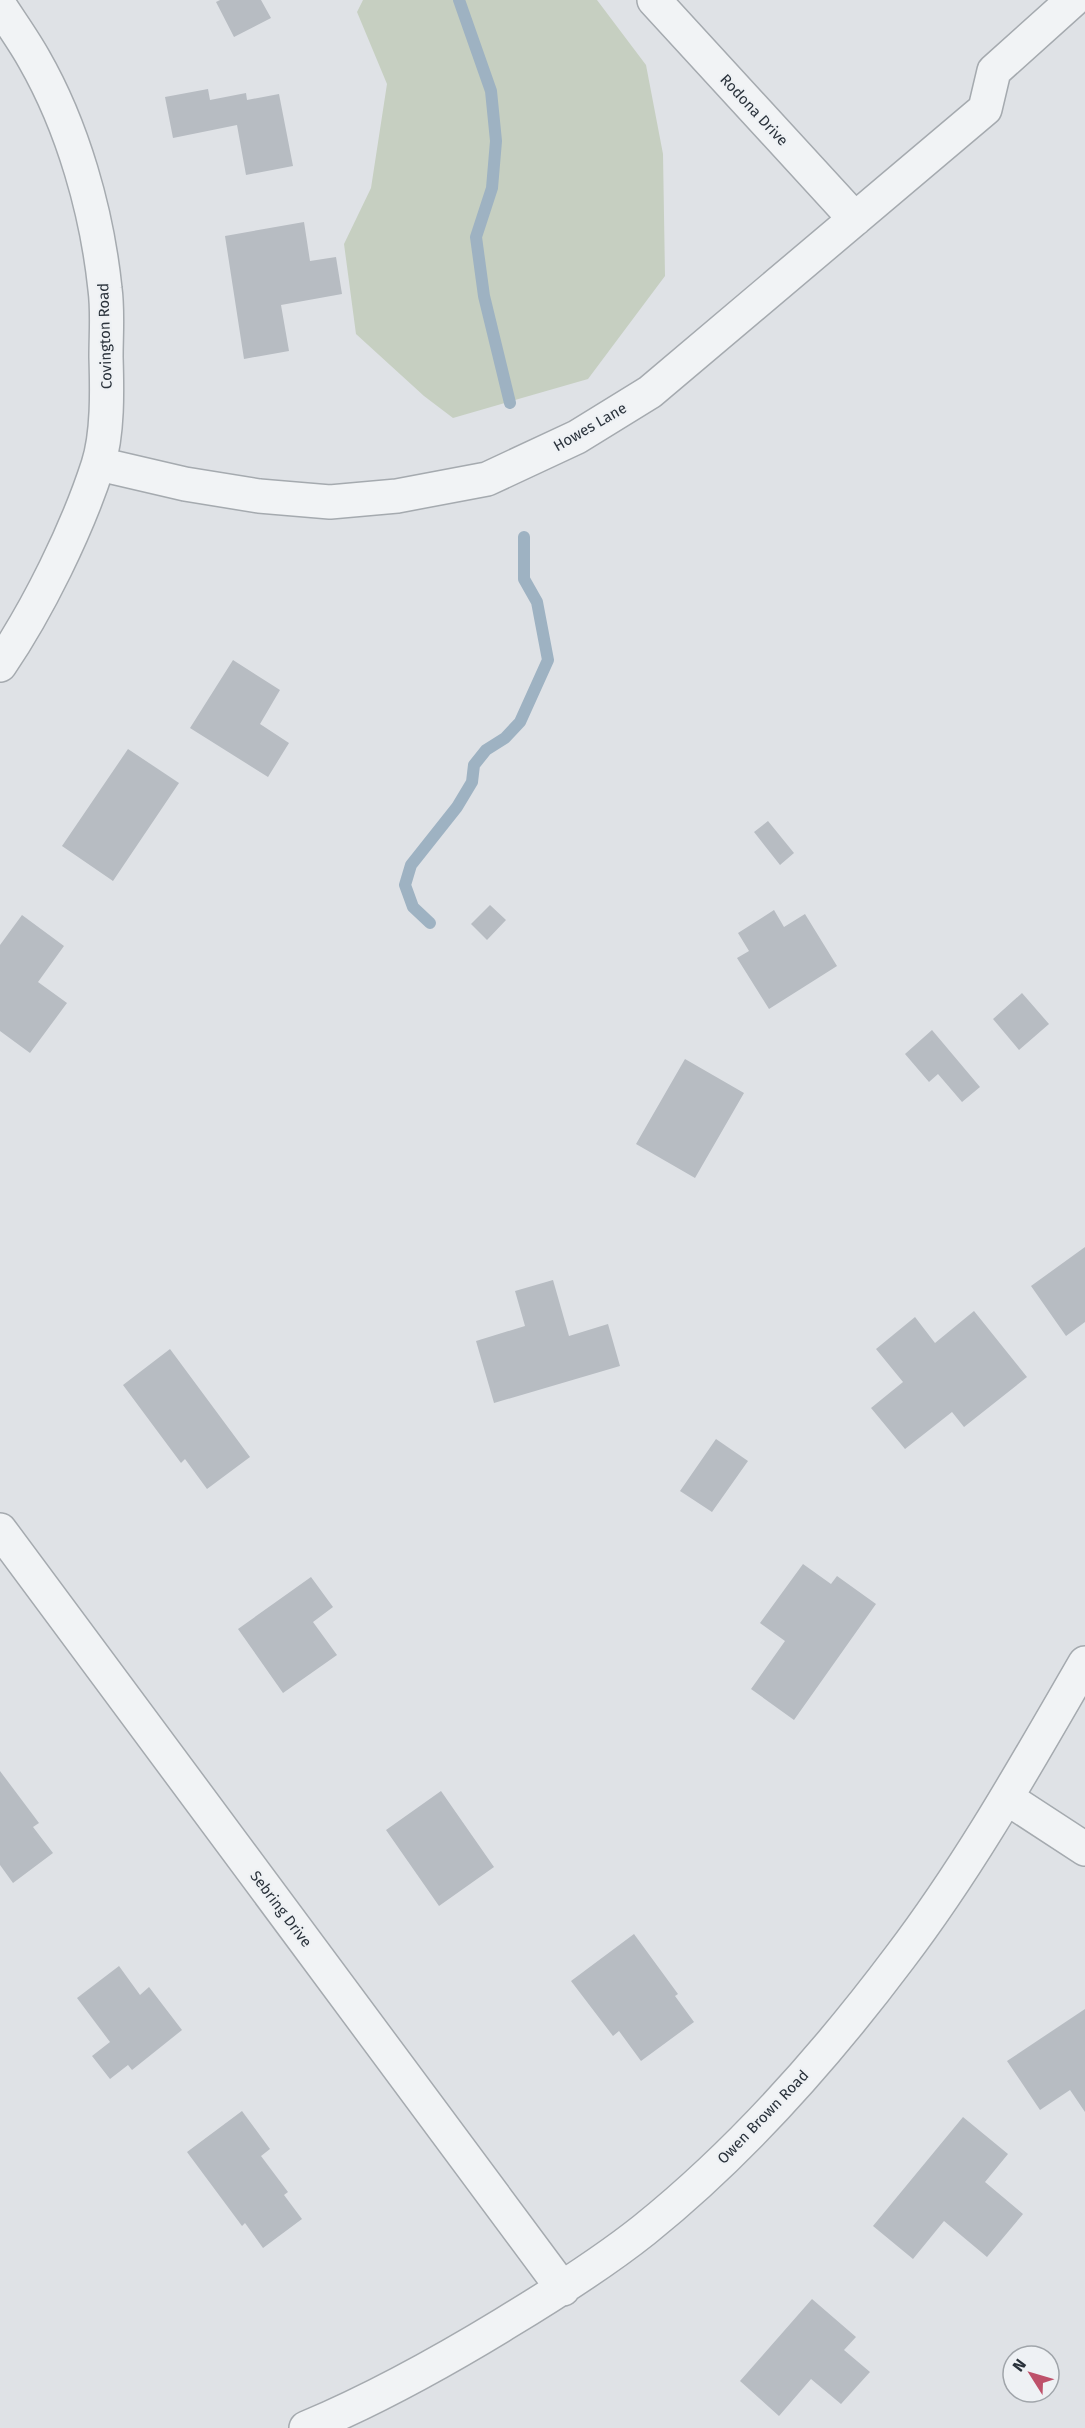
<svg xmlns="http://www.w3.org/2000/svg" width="1085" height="2428" font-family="'Fira Sans',sans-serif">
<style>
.green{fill:#c6cfc1}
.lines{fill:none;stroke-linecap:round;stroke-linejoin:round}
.stream{stroke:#9eb2c2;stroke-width:12}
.building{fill:#b7bcc2}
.minor-casing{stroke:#a5aaaf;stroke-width:36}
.minor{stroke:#f1f3f5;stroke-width:33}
.labels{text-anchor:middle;stroke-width:4.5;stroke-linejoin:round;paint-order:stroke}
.street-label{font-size:15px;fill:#2a323b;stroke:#eef1f4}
</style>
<rect width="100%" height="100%" fill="#dfe2e6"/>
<!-- green -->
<path class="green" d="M363 0H597L646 65 663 154 665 276 588 379 453 418 424 396 356 334 344 244 371 188 387 84 357 12Z"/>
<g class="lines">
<!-- stream -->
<path class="stream" d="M459 0 491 91 496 141 492 188 476 237 484 296 510 403
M430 923 413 907 405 885 411 865 457 807 472 782 474 765 486 750 505 738 520 722 548 660 537 602 524 579V537"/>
</g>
<!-- building -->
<path class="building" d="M220 0H261L271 18 234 37 216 2Z
M208 89 210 100 246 93 247 100 279 94 293 166 246 175 237 125 173 138 165 97Z
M304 222 310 261 336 257 342 294 281 305 289 351 244 359 225 236Z
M233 660 280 690 260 724 289 743 268 777 190 728Z
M128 749 179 783 113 881 62 846Z
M768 821 794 853 780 865 754 832Z
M490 905 506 920 487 940 471 924Z
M774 910 784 927 805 914 837 966 769 1009 737 958 749 951 738 933Z
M22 915 64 946 38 982 67 1003 30 1053 0 1031V945Z
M1022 993 1049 1024 1019 1050 993 1019Z
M932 1030 980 1087 962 1102 938 1074 929 1082 905 1054Z
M685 1059 744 1093 695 1178 636 1144Z
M1085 1247V1322L1066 1336 1031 1286Z
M553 1280 569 1336 608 1324 620 1366 494 1403 476 1341 525 1326 515 1291Z
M974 1311 1027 1377 964 1427 952 1412 905 1449 871 1408 903 1382 876 1349 915 1317 935 1343Z
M170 1349 250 1457 207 1489 185 1459 181 1463 123 1385Z
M716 1439 748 1461 712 1512 680 1491Z
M803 1564 831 1584 837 1576 876 1604 794 1720 751 1689 785 1641 760 1623Z
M311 1577 333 1607 313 1622 337 1655 283 1693 238 1629Z
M0 1771 39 1823 33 1827 53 1853 13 1883 0 1865Z
M441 1791 494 1867 439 1906 386 1830Z
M634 1934 678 1994 675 1996 694 2022 641 2061 619 2031 613 2036 571 1981Z
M119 1966 140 1995 149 1987 182 2030 132 2070 128 2065 110 2079 92 2056 110 2042 77 1998Z
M1085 2009V2112L1070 2090 1040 2110 1007 2061Z
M242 2111 270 2149 261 2156 288 2192 284 2195 302 2219 263 2248 245 2223 242 2226 187 2152Z
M963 2117 1008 2154 985 2182 1023 2214 987 2257 944 2221 913 2259 873 2226Z
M812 2299 856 2337 844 2350 870 2372 841 2404 811 2379 779 2416 740 2381Z"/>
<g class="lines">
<defs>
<path id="minor" d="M654 0 855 219
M0 6C11 23 24 41 34 59 73 127 97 212 105 289 108 311 106 334 106 357 107 390 108 434 98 465 77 530 38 609 0 665
M99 464 185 484 259 496 330 502 397 496 487 479 577 437 650 392 985 109 994 71 1073 0
M0 1530 563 2289
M1007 1798 1085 1849
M306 2428C375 2399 440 2363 504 2324 552 2295 600 2265 644 2230 741 2152 825 2057 900 1957 970 1865 1027 1763 1085 1663"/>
</defs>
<!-- minor casing -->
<use href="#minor" class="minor-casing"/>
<!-- minor -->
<use href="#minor" class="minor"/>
</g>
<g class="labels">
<!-- street labels -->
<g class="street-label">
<text transform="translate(754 110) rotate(47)" y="5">Rodona Drive</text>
<text transform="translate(105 336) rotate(-92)" y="5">Covington Road</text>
<text transform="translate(590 427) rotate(-30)" y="5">Howes Lane</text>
<text transform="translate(281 1909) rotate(53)" y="5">Sebring Drive</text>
<text transform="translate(763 2117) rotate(-46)" y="5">Owen Brown Road</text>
</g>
</g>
<!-- north arrow -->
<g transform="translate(1031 2374) rotate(307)"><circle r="28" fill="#eef1f4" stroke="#a0a5aa" stroke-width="1.5"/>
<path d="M0-4.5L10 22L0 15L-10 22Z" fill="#be516a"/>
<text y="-9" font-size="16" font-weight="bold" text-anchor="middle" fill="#2a323b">N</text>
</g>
</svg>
